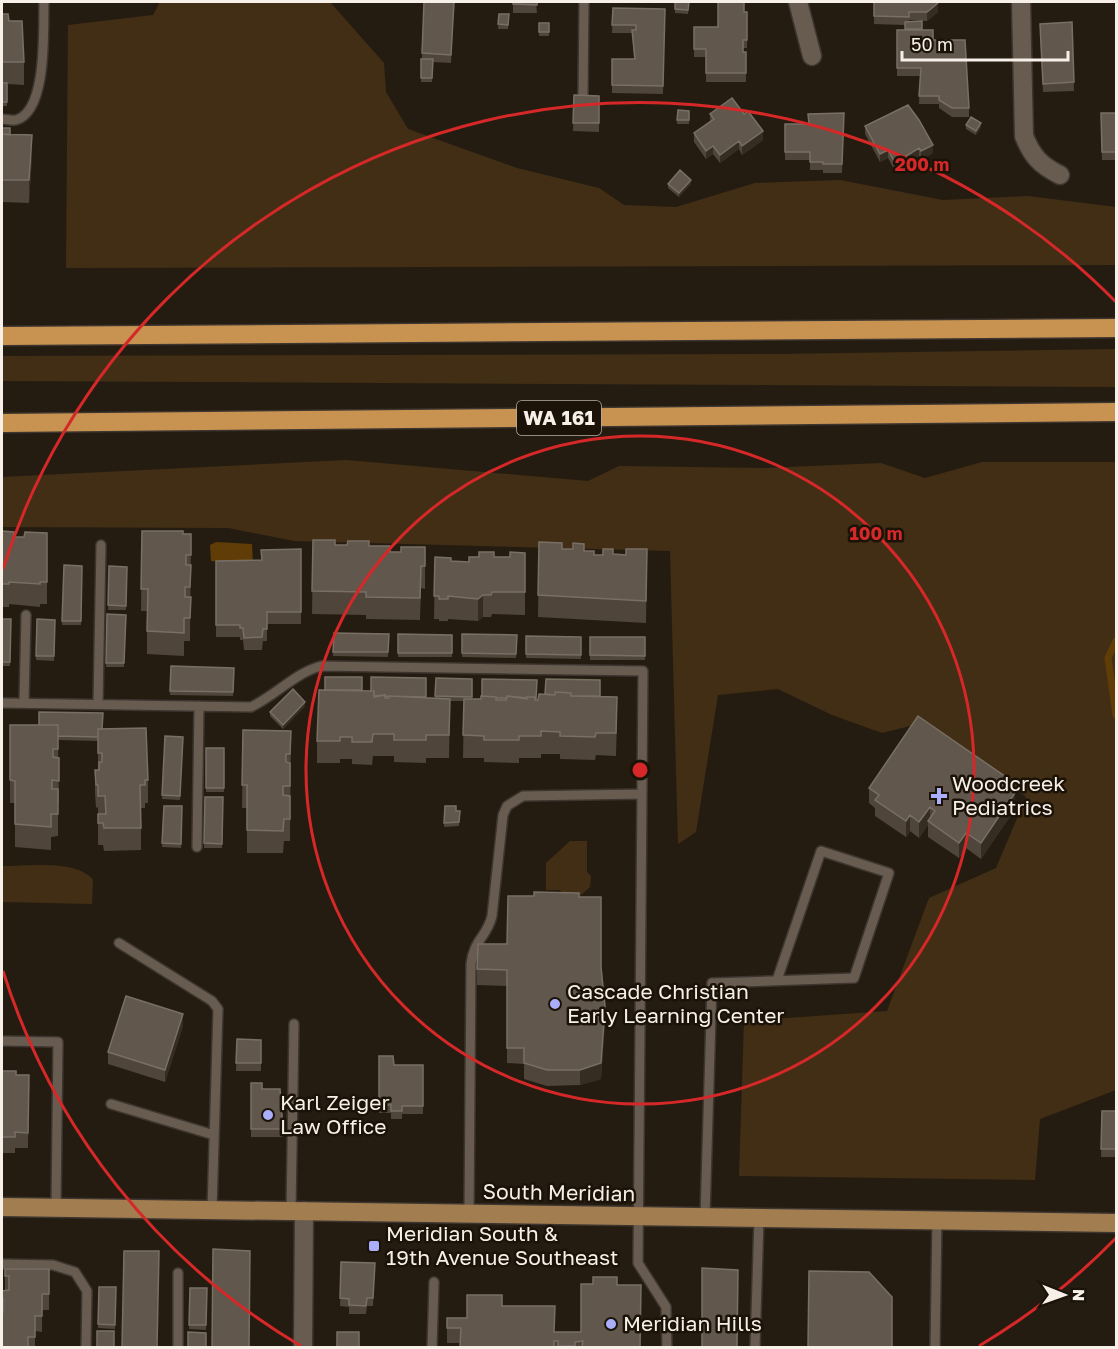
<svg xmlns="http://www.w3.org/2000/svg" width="1118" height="1349" font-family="'Golos Text',sans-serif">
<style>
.green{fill:#422e15}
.water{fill:#603d07}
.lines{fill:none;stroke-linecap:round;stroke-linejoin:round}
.stream{stroke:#603d07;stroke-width:7}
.lane-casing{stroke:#3d352f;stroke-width:12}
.street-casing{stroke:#3d352f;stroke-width:21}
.primary-casing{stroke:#3d352f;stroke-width:21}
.highway-casing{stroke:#3d352f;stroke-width:21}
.lane{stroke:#675c4f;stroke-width:9}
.street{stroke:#675c4f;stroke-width:18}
.primary{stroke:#a17d50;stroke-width:18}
.highway{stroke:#c89351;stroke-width:18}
.wall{fill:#4f453a}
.shaded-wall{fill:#362d22}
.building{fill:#61574d;stroke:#786f65;stroke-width:1.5}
.ring{fill:none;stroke:#d62828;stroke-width:3}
.poi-dot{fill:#abaffb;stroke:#1c1308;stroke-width:2}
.labels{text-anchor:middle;stroke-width:5;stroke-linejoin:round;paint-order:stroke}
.shield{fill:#1c1308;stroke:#b5aea6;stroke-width:1.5}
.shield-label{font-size:20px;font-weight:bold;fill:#f7f0e9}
.poi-label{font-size:21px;fill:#f7f0e9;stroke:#1c1308;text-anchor:start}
.street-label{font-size:21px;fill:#f7f0e9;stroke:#1c1308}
.centre{fill:#d62828;stroke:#1c1308;stroke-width:3}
.ring-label{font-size:18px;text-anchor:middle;font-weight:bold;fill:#d62828;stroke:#1c1308;stroke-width:5;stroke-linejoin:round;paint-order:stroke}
</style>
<rect width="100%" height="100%" fill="#251c11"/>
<!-- green -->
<path class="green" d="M160 2H330L384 63 386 92 408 129 517 168 599 188 624 205 676 207 755 183 840 180 943 200 1028 196 1116 207V265L66 268 68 25 153 15Z
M1116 349V387L2 381V356L776 354Z
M346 460 588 481 619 466 765 468 881 463 925 478 982 462H1116V1090L1040 1119 1035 1180 739 1176 744 1021 887 1011 929 898 996 868 1026 797 922 723 882 733 832 715 778 689 718 695 696 832 678 844 670 551 294 541 228 528 2 527V477Z
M570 841H587V872L591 876 590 887 580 896H565L560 890H546V863Z
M2 866C26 866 78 859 93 880L92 904 2 902Z"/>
<!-- water -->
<path class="water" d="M216 542 252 544 253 565 211 561 210 545Z"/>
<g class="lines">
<!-- stream -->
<path class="stream" d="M1116 641 1108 658 1116 715"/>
<defs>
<path id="lane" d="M583 94 584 2
M2 119C5 119 12 121 16 120 48 111 43 28 44 2
M2 703 251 707C276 695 295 673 321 666L643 671 638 1263 666 1307 667 1348
M24 703 26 615
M98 704 101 545
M197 847 199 706
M119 943 212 1001 218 1009 212 1210
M2 1041 58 1042 56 1207
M111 1104 214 1135
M291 1211 294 1024
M469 1214 471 964C474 939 487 937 492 916L503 815 507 806 523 796 642 794
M705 1217 712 983 854 978 889 873 821 851 777 980
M2 1264 53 1265 75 1272 87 1291 86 1348
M178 1273V1348
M432 1348 434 1282
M755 1348 759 1218
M935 1348 937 1220"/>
<path id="street" d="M798 2 812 56
M1021 2 1024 136C1032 156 1040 165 1060 175
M303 1348 304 1211"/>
<path id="primary" d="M2 1207 1116 1223"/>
<path id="highway" d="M2 336 1116 328
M2 423 1116 412"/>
</defs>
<!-- lane casing -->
<use href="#lane" class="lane-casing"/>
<!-- street casing -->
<use href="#street" class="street-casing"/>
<!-- primary casing -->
<use href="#primary" class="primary-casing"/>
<!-- highway casing -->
<use href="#highway" class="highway-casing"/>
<!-- lane -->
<use href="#lane" class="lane"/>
<!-- street -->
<use href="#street" class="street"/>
<!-- primary -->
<use href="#primary" class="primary"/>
<!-- highway -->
<use href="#highway" class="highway"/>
</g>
<!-- wall -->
<path class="wall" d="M424 2H454L451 63 433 62 432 82H421Z
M513 2H536L537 13H513Z
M675 2H689L688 14 675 13Z
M874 2H938V12L927 21 909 20V22L922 21V30L933 40 969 108V117H952L939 108V104H919L920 76H897V30H905V25L874 24Z
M613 8 665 9 663 94 612 93V59H634L632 33H612Z
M744 12H747V48H743V52H746V82H706V57H694V27H718Z
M2 14 9 21 24 62V85L7 84V106H2Z
M499 14H509L508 29H498Z
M1072 22 1074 91 1043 92 1040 32Z
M539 23H549V36H539Z
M574 95 599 96V132L573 131Z
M689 111V124H677V120Z
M844 113 842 173H823V170H810V160H785V124H808Z
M1101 113H1116V160H1102Z
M710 114 763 140 742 155 739 149 720 163 713 154 706 159 694 142V133L710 121Z
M966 125 981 127 976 135 966 129Z
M865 126 933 153 921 160 919 156 895 171 888 158 880 162 865 134Z
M2 128 10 135 32 157 29 203 2 202Z
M668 184H691L679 197 668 188Z
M2 531 14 537H24L47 533V604H40V607L9 604V607H2Z
M142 531 191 534 190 641H184V656L147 654V611H141Z
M313 540 335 545 369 546 390 552H401L425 547V589L421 588 420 620 366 619V615L312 614Z
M539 542 562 549 584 551 594 555H626L647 549 646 623 538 617Z
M301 549V624H267V641H263L262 650H244L243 640H240V637H216V561L262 560Z
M525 553V615L492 614 491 617H483L478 621 448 619V621H439V619H434L435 557 451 561 469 562 494 557H510Z
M64 565 82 566 81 625H62Z
M109 566 127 567 126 610H108Z
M107 614 126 615 124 667H106Z
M2 619H11L10 666H2Z
M37 619 55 620 54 661 36 660Z
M334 633 389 634 388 657 333 656Z
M398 634 452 635V657H398Z
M462 634 517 635 516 658 462 657Z
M526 636 581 637V659L526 658Z
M590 637H645V660H590Z
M171 666 234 668 233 696 170 695Z
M426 678V698H435L436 678 472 679V699H481L537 680 536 700 600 696 617 719 616 756 596 755 595 760 560 759V754H541V758H519V763L484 762V758H463L464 701H450L449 758H426V763L394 762V756H373L372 765 352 764V759H340V763H317V741L362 690 371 691Z
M305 706 283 729 270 716V712Z
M10 725 102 729 148 780V803H145V808H141V850L104 851 103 845H98V807L96 808 95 793V770H98V741L58 740 59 803H58V836L51 837V850L15 847V803H10Z
M243 730 291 731 290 841H284L283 853H247V808H242Z
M165 736 183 737 180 800 162 799Z
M206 748H224V792H206Z
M1006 787 1015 809 981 859 966 848 959 858 928 837V825L919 838 910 831 906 837 875 816V808L869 803V788Z
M205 797H223L222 848H204Z
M164 806H182L181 848 162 847Z
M445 806 456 811 460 812 459 826 444 827Z
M579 897 601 969 605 1022 601 1079 580 1085 547 1086 524 1079V1064L507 1063V986L477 985V969L507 944Z
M183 1026 165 1082 108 1064V1052Z
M237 1039 261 1040V1071H236Z
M379 1056 394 1065H423V1114H402V1119H391V1113H379Z
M2 1071 16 1075H29L28 1148H15V1153H2Z
M251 1083 262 1089 283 1129V1137H251Z
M1102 1111H1116V1157H1101Z
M341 1262 375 1263 373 1306H367L366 1314H349V1307L340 1306Z
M5 1269H49V1310H42V1332L35 1331V1347H2V1291H5Z
M617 1285 640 1347H575V1342V1347H460V1343H447V1318H467L502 1306 554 1332H581Z
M99 1287H116L115 1329 98 1328Z
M190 1288H207L206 1330 189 1329Z"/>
<!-- shaded-wall -->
<path class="shaded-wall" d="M938 2V12L927 21V12Z
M981 123V127L976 135V131Z
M763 131V140L742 155V146Z
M32 135V157L29 203V180Z
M739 141V149L720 163V155Z
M933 145V153L921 160V151Z
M713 146V154L706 159V151Z
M919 148V156L895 171V163Z
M888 150V158L880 162V154Z
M691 180V184L679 197V193Z
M483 595V617L478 621V599Z
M305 702V706L283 729V725Z
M1006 777V792L1001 783Z
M1015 793V809L981 859V843Z
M930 807V822L928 821V825L919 838V822Z
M910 815V831L906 837V821Z
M966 833V848L959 858V843Z
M605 1006V1022L601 1079 580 1085V1070Z
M183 1014V1026L165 1082V1070Z"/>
<!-- building -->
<path class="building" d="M424 2H454L451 55 422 53Z
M513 2H537V5L513 4Z
M675 2H689L688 10 675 9Z
M718 2H744V12H747V40H743V52H746V73H706V49H694V27H718Z
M874 2H938V3L927 12H909V17L874 16Z
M613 8 665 9 663 86 612 85V59H635L632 30H636V25H612Z
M2 14H8L9 21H22L24 62H2Z
M499 14H509L508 25 498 24Z
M922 21V29H905V22Z
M1072 22 1074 82 1043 84 1040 24Z
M539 23H549V32H539Z
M897 30H933V40H965L969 108H952L939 100V96H919L921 68H897Z
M421 59H433L432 78H421Z
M2 83H7V102H2Z
M574 95 599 96V123H573Z
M732 98 744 114 748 111 763 131 742 146 739 141 720 155 713 146 706 151 694 133 714 119 710 114Z
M908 105 919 120 933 145 921 151 919 148 895 163 888 150 880 154 865 126Z
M678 110 689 111V120H677Z
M844 113 842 164H823V162H810V152H785V124H809L808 114Z
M1101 113H1116V152H1102Z
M971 117 981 123 976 131 966 125Z
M2 128H10V135L2 134Z
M2 134 32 135 29 180H2Z
M680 170 691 180 679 193 668 184Z
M2 531 14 532V537H24L25 532 47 533V582H40V584L9 582V584H2Z
M142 531H183V534H191V555H186V565H191L190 587H185V597H191L190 618H184V633L147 631 148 589H141Z
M313 540H335V545H347L348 541H369V546H390V552H401V547H425V566H421L420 598 366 597V592L312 591Z
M539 542 562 543V549H573V543L584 544V551H594V555H603V549H613V554L626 555V549H647L646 601 538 595Z
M301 549V612H267V629H263L262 637 244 638 243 628H240V625H216V561L262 560 261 550Z
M479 552H494V557H510V552L525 553V592H492L491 595H483L478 599 448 596V599H439V596H434L435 557 451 558V561L469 562V557H479Z
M64 565 82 566 81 621H62Z
M109 566 127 567 126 606 108 605Z
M107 614 126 615 124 663H106Z
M2 619H11L10 662H2Z
M37 619 55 620 54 656H36Z
M334 633 389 634 388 652H333Z
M398 634 452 635V653H398Z
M462 634 517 635 516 654 462 653Z
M526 636 581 637V655L526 654Z
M590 637H645V656L590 655Z
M171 666 234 668 233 692 170 691Z
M325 677H362V690H325Z
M371 677 426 678V697L385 696V695L374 696V691H371Z
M436 678 472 679V697L435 696Z
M482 679 537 680 536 699H535V697H527V698L507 696V698H496V697L482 696Z
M546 679 600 680V696H571V693L555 692V695L545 694Z
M293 689 305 702 283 725 270 712Z
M319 690 374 691V697L385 695V698H389V696L450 699 449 735H426V740H394V734H373L372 742H352V737H340V741H317Z
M555 692 571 693V696L617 697 616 733H596L595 737 560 736V732L541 731V736H519V740H484V736L463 735 464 699H481V696L496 697V700H506L507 696 527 699V697H535V700H538L539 694 555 695Z
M39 712 103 713 102 729H98V737L58 736V725H39Z
M918 716 1006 777 1001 783 1015 793 981 843 966 833 959 843 928 821 935 811 930 807 919 822 910 815 906 821 875 800 879 795 869 788Z
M10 725H58V749H53V757L59 758V781L52 780V789H58V814H51V827L15 824V781L10 780Z
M146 728 148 780H145V785H140L141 828H104L103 823H98V814H106L105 796H98V785H96L95 770H99V762H102V753H98V729Z
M243 730 291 731 290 754H286V762L290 763V786H283V795L290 796V819H284L283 831 247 830V785H242Z
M165 736 183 737 180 796 162 795Z
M206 748H224V788H206Z
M205 797H223L222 844 204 843Z
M164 806H182L181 844 162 843Z
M445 806H456V811H460L459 822 444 823Z
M534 892 579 893V897H601V967L605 1006 601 1063 580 1070H547L524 1063V1048H507V970L477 969 478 944H507L508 896H534Z
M126 996 183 1014 165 1070 108 1052Z
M237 1039 261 1040V1063H236Z
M379 1056H393L394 1065H423V1106H402V1111H391V1105H379Z
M2 1071H16V1075H29L28 1133 15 1132V1137H2Z
M251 1083H262V1089H280L283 1129H251Z
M1102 1111H1116V1149H1101Z
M213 1249 250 1251 249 1347H212Z
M124 1251H159L157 1347H122Z
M341 1262 375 1263 373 1298H367L366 1306 349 1305V1299L340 1298Z
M702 1268 738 1270 737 1347H702Z
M5 1269H49V1294H42V1316H35V1337H28V1347H2V1312H3V1298H2V1291L9 1290V1276H5Z
M809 1271 869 1272 892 1297V1347H808Z
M593 1277H617V1285H641L640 1347H582L583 1341 575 1342V1346H558V1341H554V1347H460L461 1328H447V1318H467V1295H502V1306H555L554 1332H581V1284H593Z
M99 1287H116L115 1325 98 1324Z
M190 1288H207L206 1325H189Z
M97 1331H114V1347H97Z
M188 1332 206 1333V1347H188Z
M337 1332H359V1347H337Z"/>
<!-- distance rings -->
<g class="ring">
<circle cx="640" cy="770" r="334"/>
<path d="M1116 1238A668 668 0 0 1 979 1346M301 1346A668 668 0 0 1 3 971M3 569A668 668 0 0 1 1116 302"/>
</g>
<!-- markers -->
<g class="poi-dot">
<path d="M936 787h6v6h6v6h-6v6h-6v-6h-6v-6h6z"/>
<circle cx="555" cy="1004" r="6"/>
<circle cx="268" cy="1115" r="6"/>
<rect x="368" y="1240" width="12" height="12" rx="3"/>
<circle cx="611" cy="1324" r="6"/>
</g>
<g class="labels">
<!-- shield labels -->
<rect class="shield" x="517" y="401" width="84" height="34" rx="4.5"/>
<g class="shield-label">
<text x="559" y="425">WA 161</text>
</g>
<!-- poi labels -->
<g class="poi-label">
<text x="952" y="791">Woodcreek<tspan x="952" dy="24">Pediatrics</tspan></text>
<text x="567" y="999">Cascade Christian<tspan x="567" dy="24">Early Learning Center</tspan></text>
<text x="280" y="1110">Karl Zeiger<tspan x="280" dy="24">Law Office</tspan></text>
<text x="386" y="1241">Meridian South &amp;<tspan x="386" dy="24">19th Avenue Southeast</tspan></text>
<text x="623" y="1331">Meridian Hills</text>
</g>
<!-- street labels -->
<g class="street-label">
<text transform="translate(559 1193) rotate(1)" y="7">South Meridian</text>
</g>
</g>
<circle cx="640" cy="770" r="9" class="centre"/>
<g class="ring-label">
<text x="922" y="171">200 m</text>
<text x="876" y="540">100 m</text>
</g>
<!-- border -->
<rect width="1118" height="1349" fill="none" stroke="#f7f0e9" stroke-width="6"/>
<!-- north arrow -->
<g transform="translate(1064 1295) rotate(91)" stroke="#1c1308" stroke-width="4.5" paint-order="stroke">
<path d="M0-4.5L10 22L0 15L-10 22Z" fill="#f7f0e9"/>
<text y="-9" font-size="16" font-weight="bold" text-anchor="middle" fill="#f7f0e9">N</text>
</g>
<!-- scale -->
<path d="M902 51v9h166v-9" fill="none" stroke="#f7f0e9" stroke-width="3"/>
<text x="911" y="51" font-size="18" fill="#f7f0e9" stroke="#1c1308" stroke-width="4.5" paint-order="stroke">50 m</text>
</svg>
